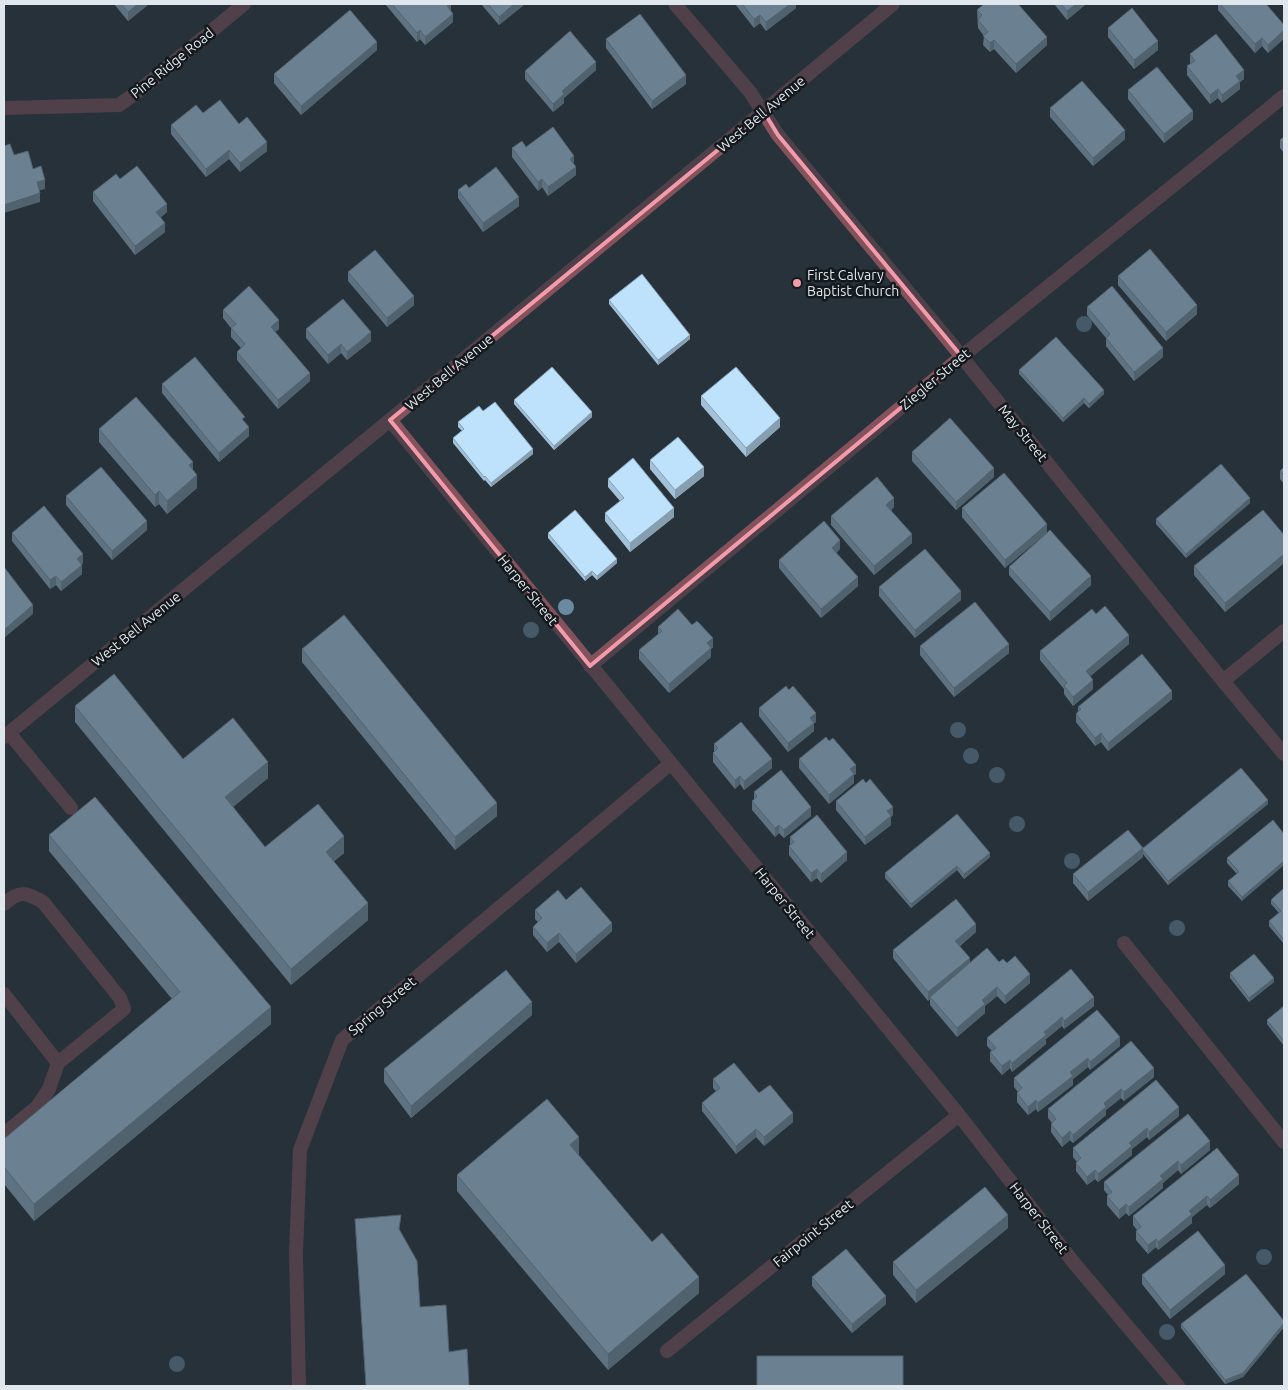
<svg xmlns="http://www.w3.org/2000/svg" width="1288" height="1390" font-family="Ubuntu,sans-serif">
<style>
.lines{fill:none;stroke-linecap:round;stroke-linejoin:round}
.service{stroke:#83525b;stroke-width:14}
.minor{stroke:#83525b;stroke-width:14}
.tree{fill:#6b8aa1}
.wall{fill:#a3c2d9}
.shaded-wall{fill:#859eb0}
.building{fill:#bee2fc;stroke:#859eb0}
.marked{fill:none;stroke:#f39aab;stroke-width:4;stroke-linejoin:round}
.poi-dot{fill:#f39aab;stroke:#14191d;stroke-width:2}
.labels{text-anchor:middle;stroke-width:5;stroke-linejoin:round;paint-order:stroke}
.street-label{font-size:14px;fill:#dfe6ec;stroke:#14191d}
.poi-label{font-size:14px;fill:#dfe6ec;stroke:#14191d;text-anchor:start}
</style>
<rect width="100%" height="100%" fill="#27323a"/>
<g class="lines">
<!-- service -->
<path class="service" d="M9 733 71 808
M4 904C20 890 25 892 43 902L120 998 124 1009 58 1063
M1124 943 1284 1142
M4 994 58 1063 49 1089 37 1107 4 1134"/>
<!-- minor -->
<path class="minor" d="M675 4 750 92 778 135 949 341 1223 681 1284 754
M4 108 119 105 140 90 244 4
M390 420 959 1115 1074 1263 1178 1386
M590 666 977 344 1284 96
M1223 681 1284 631
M4 737 390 420 893 4
M667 1351 959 1115
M299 1386 296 1253 300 1150 342 1040 670 764"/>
</g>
<!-- trees -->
<g class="tree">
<circle cx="1084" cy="324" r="8"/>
<circle cx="566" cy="607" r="8"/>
<circle cx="531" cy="630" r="8"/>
<circle cx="958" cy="730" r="8"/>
<circle cx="971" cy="756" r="8"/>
<circle cx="997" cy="775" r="8"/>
<circle cx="1017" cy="824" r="8"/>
<circle cx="1072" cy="861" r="8"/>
<circle cx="1177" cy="928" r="8"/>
<circle cx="1264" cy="1257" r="8"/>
<circle cx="1167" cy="1332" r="8"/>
<circle cx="177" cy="1364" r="8"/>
</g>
<!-- wall -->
<path class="wall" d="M114 4H149L128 21Z
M385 4H451V11L453 22 425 45 420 39 417 42Z
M481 4H525L499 25Z
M735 4H796V8L766 31 760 23 754 28Z
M1054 4H1086L1067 20Z
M1218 4H1266L1284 25 1268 53 1262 46 1255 53 1218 10Z
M977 10 1047 45 1016 73 994 49 990 52 983 45 984 36 978 28Z
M1108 28 1158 50 1134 69 1108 37Z
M606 39 686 84 652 109 606 48Z
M377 50 301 115 274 83V74Z
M1190 54 1244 79 1240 82V89L1222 103 1218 98 1210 104 1187 75V66L1190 64Z
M596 70 564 98V103L553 112 525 79V71Z
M1128 90 1193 119 1164 143 1128 99Z
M1050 108 1125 139 1093 166 1050 117Z
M203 113 239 124 267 151 240 172 229 159 206 177 171 134V125Z
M1284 137V153L1280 148V140Z
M526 147 574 164 576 175 548 196 542 187 538 191 512 157V148Z
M120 179 167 212 161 217 165 232 135 255 93 201V192Z
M469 188 519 206 483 232 458 198V190Z
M348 272 414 305 387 327 348 281Z
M1118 276 1197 314 1166 341 1118 285Z
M609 300 690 339 658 365 609 304Z
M1087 307 1163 357 1134 381 1106 346V338L1087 315Z
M223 310 279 329 275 332 310 381 278 409 237 360V352L241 348 231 337V328L223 318Z
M306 329 371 341 347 360 341 353 328 364 306 338Z
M1019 370 1104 394 1089 408 1084 403 1063 422 1019 374Z
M162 384 245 423 249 436 219 462 162 393Z
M701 396 780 427 746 457 701 405Z
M514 400 592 417 554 450 514 404Z
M483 411 533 454 491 487 485 480 484 481 453 443V438L462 431 458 427V422Z
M99 429 197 488 167 514 159 504 155 507 99 442Z
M912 452 994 477 956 510 912 461Z
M650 460 704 476 675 499 650 469Z
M1284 467V484L1280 479V471Z
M608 479 674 517 630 552 605 521V513L620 501 608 487Z
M66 496 147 530 112 560 66 505Z
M1250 503 1186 558 1156 524V519Z
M894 507 891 510 912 543 874 575 831 525V516Z
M962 508 1047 524 1005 568 962 517Z
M12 533 83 563 81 564 82 574 61 591 56 585 50 589 12 541Z
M548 533 617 563 597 580 592 575 585 581 548 538Z
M1284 535V563L1225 612 1194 575V566Z
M840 549 836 553 858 586 821 618 779 568V560Z
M1009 567 1091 585 1050 621 1009 575Z
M879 587 961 600 915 638 879 596Z
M1096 614 1129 644 1090 676 1093 689 1073 706 1064 694V689L1040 660V651Z
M692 625 713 647 711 649V657L669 693 639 659V650L658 634V627Z
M920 646 1009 653 954 697 920 655Z
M302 649 497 816 455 850 302 662Z
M1172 699 1108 751 1101 742 1095 746 1076 722V714L1078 711V707Z
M75 706 183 759 268 778 233 807 265 847 344 853 334 861 368 920 291 985 75 722Z
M759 708 816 722 814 723V731L788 752 759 716Z
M714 744 772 768 744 790 740 784 735 789 713 762V753L714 752Z
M799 759 856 774 854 775V783L829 804 799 768Z
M754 792 811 816 784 838 779 833 775 837 752 810V801L754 800Z
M836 801 893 815 891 817V825L865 845 836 810Z
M1268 804 1168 885 1143 854V857L1088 901 1073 883V874L1143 848Z
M1284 834 1242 901 1228 886V881L1237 874 1227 863V858Z
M49 835 271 1024 34 1221 4 1184V1139L172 999 49 851Z
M790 837 847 860 821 883 817 878 811 882 789 855V846L790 845Z
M990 857 964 879 957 870 911 908 885 878V873Z
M1284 888V944L1269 926V921L1279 913 1271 904V900Z
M566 900 612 931 576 963 559 942 547 952 533 935V927L538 922 535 919V910Z
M976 932 960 946 970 963 999 962 1007 963 1030 983 1005 1004 997 996 985 1006V1013L957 1037 930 1005V999L928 1001 893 958V950Z
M1230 973 1274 982 1249 1002 1230 978Z
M1094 1006 1064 1029 1062 1026 1046 1039V1044L1012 1072 1010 1068 1002 1075 990 1061V1052L992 1051 987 1046V1038Z
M1284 1006V1046L1267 1024V1020Z
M532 1015 411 1118 384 1082V1069Z
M1120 1046 1090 1070 1088 1067 1073 1079V1085L1038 1112 1036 1109 1028 1115 1017 1102V1093L1018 1092 1014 1087V1078Z
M1154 1077 1124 1101 1121 1098 1106 1110V1115L1073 1143 1070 1140 1062 1147 1051 1132V1124L1052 1123 1048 1118V1109Z
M713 1079 759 1093 793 1122 764 1146 756 1137 736 1154 702 1111V1103L716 1091 713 1088Z
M1179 1116 1149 1140 1147 1137 1132 1149V1155L1098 1182 1095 1179 1087 1185 1076 1171V1163L1077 1162 1073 1157V1148Z
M1210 1150 1181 1174 1178 1170 1163 1183V1188L1129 1216 1126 1213 1119 1219 1107 1205V1196L1108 1195 1104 1190V1182Z
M578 1154 652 1242 699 1293 608 1370 457 1191V1175L579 1154Z
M1239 1184 1210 1208 1207 1205 1192 1217V1223L1158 1250 1156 1247 1148 1254 1136 1240V1231L1137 1230 1133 1225V1216Z
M1008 1228 916 1303 893 1275V1262Z
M1225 1274 1170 1319 1142 1284V1275Z
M812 1277 886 1304 852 1333 812 1286Z
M1284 1321V1327L1243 1377 1225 1384 1181 1328V1324Z"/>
<!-- shaded-wall -->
<path class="shaded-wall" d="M138 4H149L128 21V12Z
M450 4H451V11L447 6Z
M514 4H525L499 25V17Z
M790 4H796V8L766 31V22Z
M1076 4H1086L1067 20V11Z
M453 14V22L425 45V37Z
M760 15V23L754 28V19Z
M420 30V39L417 42V33Z
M1284 30V39L1268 53V45Z
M1047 37V45L1016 73V64Z
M1262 38V46L1255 53V44Z
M994 40V49L990 52V43Z
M1158 41V50L1134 69V60Z
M377 42V50L301 115V106Z
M596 62V70L564 98V103L553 112V104L562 91Z
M1244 70V79L1240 82V89L1222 103V95L1236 76Z
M686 75V84L652 109V101Z
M1218 89V98L1210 104V95Z
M1193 111V119L1164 143V134Z
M1125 130V139L1093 166V158Z
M267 142V151L240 172V163Z
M229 150V159L206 177V169Z
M574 156V164L570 159Z
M576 167V175L548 196V187Z
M542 179V187L538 191V182Z
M45 180V189L37 191V182Z
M40 193V202L4 213V205Z
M519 197V206L483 232V223Z
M167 204V212L156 221V212Z
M165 223V232L135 255V246Z
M414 296V305L387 327V318Z
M1197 305V314L1166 341V332Z
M279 320V329L271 335V327Z
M371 332V341L347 360V352Z
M690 335V339L658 365V360Z
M341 344V353L328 364V355Z
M1163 348V357L1134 381V372Z
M310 373V381L278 409V400Z
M1104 390V394L1089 408V404Z
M1084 398V403L1063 422V418Z
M592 412V417L554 450V446Z
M780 418V427L746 457V448Z
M249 427V436L219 462V453Z
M533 449V454L491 487V483Z
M193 462V475L189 465Z
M704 467V476L675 499V490Z
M994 468V477L956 510V502Z
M197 475V488L167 514V501Z
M159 491V504L155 507V495Z
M894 498V507L886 514V505Z
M1250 498V503L1186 558V554Z
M674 508V517L630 552V543Z
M147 521V530L112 560V551Z
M1047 524V533L1005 568V560Z
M912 534V543L874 575V566Z
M840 540V549L832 556V548Z
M83 554V563L77 568V559Z
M1284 554V563L1225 612V603Z
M617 559V563L597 580V576Z
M82 565V574L61 591V582Z
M592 571V575L585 581V577Z
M56 576V585L50 589V580Z
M1091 576V585L1050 621V612Z
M858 577V586L821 618V609Z
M961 591V600L915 638V630Z
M33 605V614L4 638V630Z
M1129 635V644L1086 680V671Z
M713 638V647L711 649V657L669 693V684L707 643Z
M1009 644V653L954 697V688Z
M1093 680V689L1073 706V697Z
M1172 691V699L1108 751V743Z
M816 713V722L814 723V731L788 752V743L810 718Z
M1101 733V742L1095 746V738Z
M772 759V768L744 790V781Z
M268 762V778L225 813V797Z
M856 765V774L854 775V783L829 804V795L850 769Z
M740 776V784L735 789V780Z
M1268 800V804L1168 885V881Z
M497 803V816L455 850V837Z
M811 807V816L784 838V830Z
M893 807V815L891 817V825L865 845V837L887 811Z
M779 825V833L775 837V828Z
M344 836V853L326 868V852Z
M1143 848V857L1088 901V892Z
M847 852V860L821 883V874Z
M990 853V857L964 879V874Z
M1284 861V865L1242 901V897Z
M957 866V870L911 908V904Z
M817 869V878L811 882V873Z
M368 903V920L291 985V969Z
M612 923V931L576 963V954Z
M976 924V932L955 949V941Z
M559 933V942L547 952V943Z
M970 958V966L930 997V999L928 1001V992Z
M1030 974V983L1005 1004V996Z
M1274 978V982L1249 1002V998Z
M997 987V996L985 1006V1013L957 1037V1028L982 1000Z
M1094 997V1006L1064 1029V1021Z
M532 1002V1015L411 1118V1106Z
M271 1007V1024L34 1221V1204Z
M1062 1017V1026L1046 1039V1044L1012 1072V1063L1044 1032Z
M1120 1037V1046L1090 1070V1062Z
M1088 1058V1067L1073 1079V1085L1038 1112V1103L1070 1072Z
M1010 1060V1068L1002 1075V1066Z
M1154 1068V1077L1124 1101V1092Z
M1121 1089V1098L1106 1110V1115L1073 1143V1135L1104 1103Z
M1036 1100V1109L1028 1115V1107Z
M1179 1107V1116L1149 1140V1132Z
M793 1113V1122L764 1146V1137Z
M1147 1128V1137L1132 1149V1155L1098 1182V1174L1129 1143Z
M756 1129V1137L736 1154V1146Z
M1070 1131V1140L1062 1147V1138Z
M579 1137V1154L570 1161V1145Z
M1210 1141V1150L1181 1174V1165Z
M1178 1161V1170L1163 1183V1188L1129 1216V1207L1160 1176Z
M1095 1170V1179L1087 1185V1177Z
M1239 1175V1184L1210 1208V1200Z
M1207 1196V1205L1192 1217V1223L1158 1250V1242L1189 1211Z
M1126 1204V1213L1119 1219V1210Z
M1008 1215V1228L916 1303V1290Z
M1156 1239V1247L1148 1254V1245Z
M1225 1265V1274L1170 1319V1310Z
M699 1277V1293L608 1370V1354Z
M886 1296V1304L852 1333V1324Z
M1284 1323V1327L1243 1377 1225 1384V1380Z"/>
<!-- building -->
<path class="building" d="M121 4H138L128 12Z
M392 4H450L447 6 453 14 425 37 420 30 417 33Z
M488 4H514L499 17Z
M742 4H790L766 22 760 15 754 19Z
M984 4H1018L1047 37 1016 64 994 40 990 43 983 36 988 32 978 20 982 15 977 10Z
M1061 4H1076L1067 11Z
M1220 4H1266L1284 25V30L1268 45 1262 38 1255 44Z
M1132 8 1158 41 1134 60 1108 28Z
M350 10 377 42 301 106 274 74Z
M640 14 686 75 652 101 606 39Z
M570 31 596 62 562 91 564 94 553 104 525 71Z
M1216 34 1244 70 1236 76 1240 81 1222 95 1218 89 1210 95 1187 66 1195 61 1190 54Z
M1157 67 1193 111 1164 134 1128 90Z
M1082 81 1125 130 1093 158 1050 108Z
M220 100 239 124 247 117 267 142 240 163 229 150 206 169 171 125 196 105 203 113Z
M553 127 574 156 570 159 576 167 548 187 542 179 538 182 512 148 522 141 526 147Z
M1284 137V144L1280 140Z
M10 144 14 155 28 151 33 169 41 166 45 180 37 182 40 193 4 205V146Z
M137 166 167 204 156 212 165 223 135 246 93 192 116 174 120 179Z
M496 167 519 197 483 223 458 190 466 184 469 188Z
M1150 249 1197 305 1166 332 1118 276Z
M375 250 414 296 387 318 348 272Z
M642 274 690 335 658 360 609 300Z
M249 286 279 320 271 327 310 373 278 400 237 352 245 344 231 328 236 324 223 310Z
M1112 286 1163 348 1134 372 1106 338 1110 334 1087 307Z
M343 299 371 332 347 352 341 344 328 355 306 329Z
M1056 337 1104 390 1089 404 1084 398 1063 418 1019 370Z
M195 357 245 417 242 419 249 427 219 453 162 384Z
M552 367 592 412 554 446 514 400Z
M736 367 780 418 746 448 701 396Z
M136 397 193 462 189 465 197 475 167 501 159 491 155 495 99 429Z
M495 402 533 449 491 483 485 476 484 477 453 438 464 429 458 422 479 406 483 411Z
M950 418 994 468 956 502 912 452Z
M678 437 704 467 675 490 650 460Z
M633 458 674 508 630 543 605 513 624 498 608 479Z
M1221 464 1250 498 1186 554 1156 519Z
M101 467 147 521 112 551 66 496Z
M1284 467V475L1280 471Z
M1004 473 1047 524 1005 560 962 508Z
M877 477 894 498 886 505 912 534 874 566 831 516Z
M44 506 83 554 77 559 82 565 61 582 56 576 50 580 12 533Z
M575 510 617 559 597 576 592 571 585 577 548 533Z
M1263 510 1284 535V554L1225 603 1194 566Z
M824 521 840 540 832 548 858 577 821 609 779 560Z
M1050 530 1091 576 1050 612 1009 567Z
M925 549 961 591 915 630 879 587Z
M4 567 33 605 4 630Z
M975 602 1009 644 954 688 920 646Z
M1105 606 1129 635 1086 671 1093 680 1073 697 1064 686 1067 683 1040 651 1092 609 1096 614Z
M678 609 692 625 697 621 713 638 707 643 711 648 669 684 639 650 662 631 658 627Z
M344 615 497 803 455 837 302 649Z
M1142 654 1172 691 1108 743 1101 733 1095 738 1076 714 1081 709 1078 707Z
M114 674 183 759 233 718 268 762 225 797 265 847 318 804 344 836 326 852 368 903 291 969 75 706Z
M786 686 789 690 793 686 816 713 810 718 814 723 788 743 759 708Z
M741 722 772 759 744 781 740 776 735 780 713 753 718 748 714 744Z
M826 737 829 741 833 738 856 765 850 769 854 774 829 795 799 759Z
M1241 768 1268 800 1168 881 1142 849Z
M781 770 811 807 784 830 779 825 775 828 752 801 757 797 754 792Z
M863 779 866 783 870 779 893 807 887 811 891 816 865 837 836 801Z
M95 797 271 1007 34 1204 4 1167V1139L180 992 49 835Z
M957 814 990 853 964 874 957 866 911 904 885 873Z
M817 815 847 852 821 874 817 869 811 873 789 846 794 842 790 837Z
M1273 820 1284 834V861L1242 897 1228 881 1239 872 1227 858Z
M1128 830 1143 848 1088 892 1073 874Z
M581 887 612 923 576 954 559 933 547 943 533 927 542 918 535 910 558 890 566 900Z
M1284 888V940L1269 921 1281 911 1271 900Z
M956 899 976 924 955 941 970 958 928 992 893 950Z
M987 948 999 962 1003 959 1007 963 1015 956 1030 974 1005 996 997 987 982 1000 985 1004 957 1028 930 997Z
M1254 954 1274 978 1249 998 1230 973Z
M1071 969 1094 997 1064 1021 1062 1017 1044 1032 1046 1035 1012 1063 1010 1060 1002 1066 990 1052 996 1048 987 1038Z
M506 970 532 1002 411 1106 384 1069Z
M1284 1006V1041L1267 1020Z
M1097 1010 1120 1037 1090 1062 1088 1058 1070 1072 1073 1076 1038 1103 1036 1100 1028 1107 1017 1093 1022 1088 1014 1078Z
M1131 1041 1154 1068 1124 1092 1121 1089 1104 1103 1106 1107 1073 1135 1070 1131 1062 1138 1051 1124 1056 1119 1048 1109Z
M734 1063 759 1093 770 1085 793 1113 764 1137 756 1129 736 1146 702 1103 720 1088 713 1079Z
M1156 1080 1179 1107 1149 1132 1147 1128 1129 1143 1132 1146 1098 1174 1095 1170 1087 1177 1076 1163 1081 1158 1073 1148Z
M547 1099 579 1137 570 1145 652 1242 662 1233 699 1277 608 1354 457 1175Z
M1188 1114 1210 1141 1181 1165 1178 1161 1160 1176 1163 1179 1129 1207 1126 1204 1119 1210 1107 1196 1112 1192 1104 1182Z
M1217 1148 1239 1175 1210 1200 1207 1196 1189 1211 1192 1214 1158 1242 1156 1239 1148 1245 1136 1231 1141 1227 1133 1216Z
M985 1187 1008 1215 916 1290 893 1262Z
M401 1215 399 1229 417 1261 420 1307 446 1305 449 1352 467 1349 469 1386H366L355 1219Z
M1198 1231 1225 1265 1170 1310 1142 1275Z
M846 1249 886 1296 852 1324 812 1277Z
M1246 1274 1284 1321V1323L1243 1373 1225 1380 1181 1324Z
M757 1356H903V1386H757Z"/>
<!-- marked area -->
<path d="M0 0H1288V1390H0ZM764 112 778 135 962 357 590 666 390 420Z" fill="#27323a" fill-opacity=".55" fill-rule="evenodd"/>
<path class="marked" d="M764 112 778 135 962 357 590 666 390 420Z"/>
<!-- markers -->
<circle class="poi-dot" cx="797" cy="283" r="5"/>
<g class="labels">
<!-- street labels -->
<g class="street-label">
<text transform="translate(172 63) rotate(-39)" y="5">Pine Ridge Road</text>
<text transform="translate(761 114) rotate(-40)" y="5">West Bell Avenue</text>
<text transform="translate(449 372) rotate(-40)" y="5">West Bell Avenue</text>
<text transform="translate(935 379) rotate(-40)" y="5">Ziegler Street</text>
<text transform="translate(1023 433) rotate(51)" y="5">May Street</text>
<text transform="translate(528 590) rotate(51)" y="5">Harper Street</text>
<text transform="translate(136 629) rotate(-39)" y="5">West Bell Avenue</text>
<text transform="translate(785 903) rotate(51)" y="5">Harper Street</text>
<text transform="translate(382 1006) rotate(-40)" y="5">Spring Street</text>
<text transform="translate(1039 1218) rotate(52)" y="5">Harper Street</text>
<text transform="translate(813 1233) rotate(-39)" y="5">Fairpoint Street</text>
</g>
<!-- poi labels -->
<g class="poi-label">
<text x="807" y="280">First Calvary<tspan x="807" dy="16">Baptist Church</tspan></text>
</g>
</g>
<!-- border -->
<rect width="1288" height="1390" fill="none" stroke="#dfe6ec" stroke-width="10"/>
</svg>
